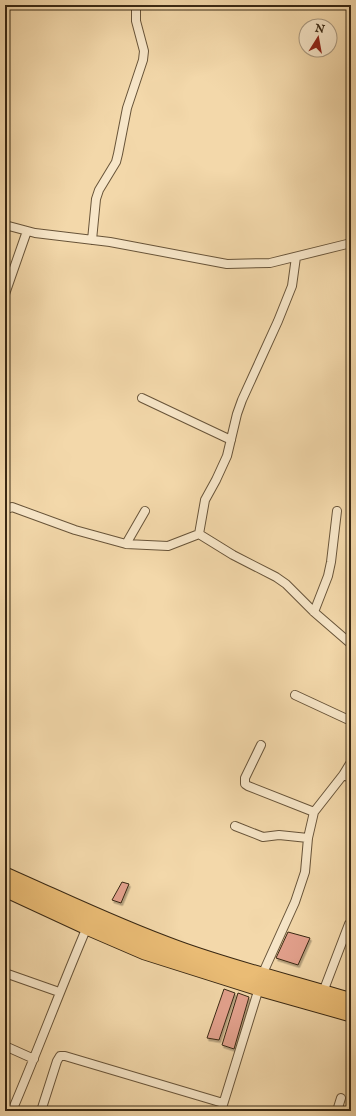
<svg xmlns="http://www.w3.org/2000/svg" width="356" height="1116" font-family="'IM FELL English',serif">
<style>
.building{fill:#e3a18d;stroke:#392813;filter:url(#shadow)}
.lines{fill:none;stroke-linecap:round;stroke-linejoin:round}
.street-casing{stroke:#685439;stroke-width:10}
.highway-casing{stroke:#392813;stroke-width:17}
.street{stroke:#f7e6c8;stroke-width:8}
.highway{stroke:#eabc75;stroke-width:15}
</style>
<defs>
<filter id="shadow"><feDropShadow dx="1.5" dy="2.5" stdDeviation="0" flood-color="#0004"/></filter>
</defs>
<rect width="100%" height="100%" fill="#f3d8aa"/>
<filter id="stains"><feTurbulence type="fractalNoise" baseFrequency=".005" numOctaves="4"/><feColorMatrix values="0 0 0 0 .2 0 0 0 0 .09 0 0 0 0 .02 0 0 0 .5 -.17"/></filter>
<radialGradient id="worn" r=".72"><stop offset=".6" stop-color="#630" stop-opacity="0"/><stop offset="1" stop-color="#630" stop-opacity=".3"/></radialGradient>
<!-- building -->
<path class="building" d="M122 882 129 884 121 903 112 900Z
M288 932 310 938 298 965 276 958Z
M224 989 235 993 219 1040 207 1038Z
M238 993 249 997 234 1049 222 1045Z"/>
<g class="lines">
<defs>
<path id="street" d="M5 225 35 233 110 242 227 264 270 263 351 243
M92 240 96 199 99 190 116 162 118 154 127 108 143 60 144 51 136 21V5
M5 294 27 231
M142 398 231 440
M5 510 12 507 75 530 126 544 168 546 199 534 205 500 216 480 227 456 237 414 242 400 278 321 292 286 296 257
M199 534 233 555 276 577 286 584 314 612 351 644
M126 544 145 511
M314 612 328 576 331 562 337 511
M295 695 351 721
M261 745 245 778V784L248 786 314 812
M343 775 351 778
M235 826 263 837 279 835 308 838
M5 973 59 992
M262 975 295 902 305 872 308 838 314 812 343 775 351 762
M323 992 349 924 351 922
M5 1046 34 1059
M12 1111C38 1050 61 988 87 927
M41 1111 57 1061 60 1056H65L223 1103
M221 1111 259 988
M337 1111 341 1098"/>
<path id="highway" d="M5 875C62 900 117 927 176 948 233 969 293 983 351 1001
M5 889 87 927 145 952 259 988 351 1014"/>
</defs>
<!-- street casing -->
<use href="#street" class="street-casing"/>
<!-- highway casing -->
<use href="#highway" class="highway-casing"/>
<!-- street -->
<use href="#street" class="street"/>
<!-- highway -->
<use href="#highway" class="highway"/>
</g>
<!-- margin -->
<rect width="356" height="1116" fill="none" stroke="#f3d8aa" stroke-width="20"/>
<rect x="6" y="6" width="344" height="1104" fill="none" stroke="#392813" stroke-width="2"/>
<rect x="10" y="10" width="336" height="1096" fill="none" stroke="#392813"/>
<!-- north arrow -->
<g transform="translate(318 38) rotate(11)"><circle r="19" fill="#f7e6c8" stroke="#ab9a80"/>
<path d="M0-3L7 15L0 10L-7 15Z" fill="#8f2418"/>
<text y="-6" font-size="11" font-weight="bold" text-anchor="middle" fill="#392813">N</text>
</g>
<rect width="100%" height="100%" filter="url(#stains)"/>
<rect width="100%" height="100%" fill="url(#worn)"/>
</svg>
